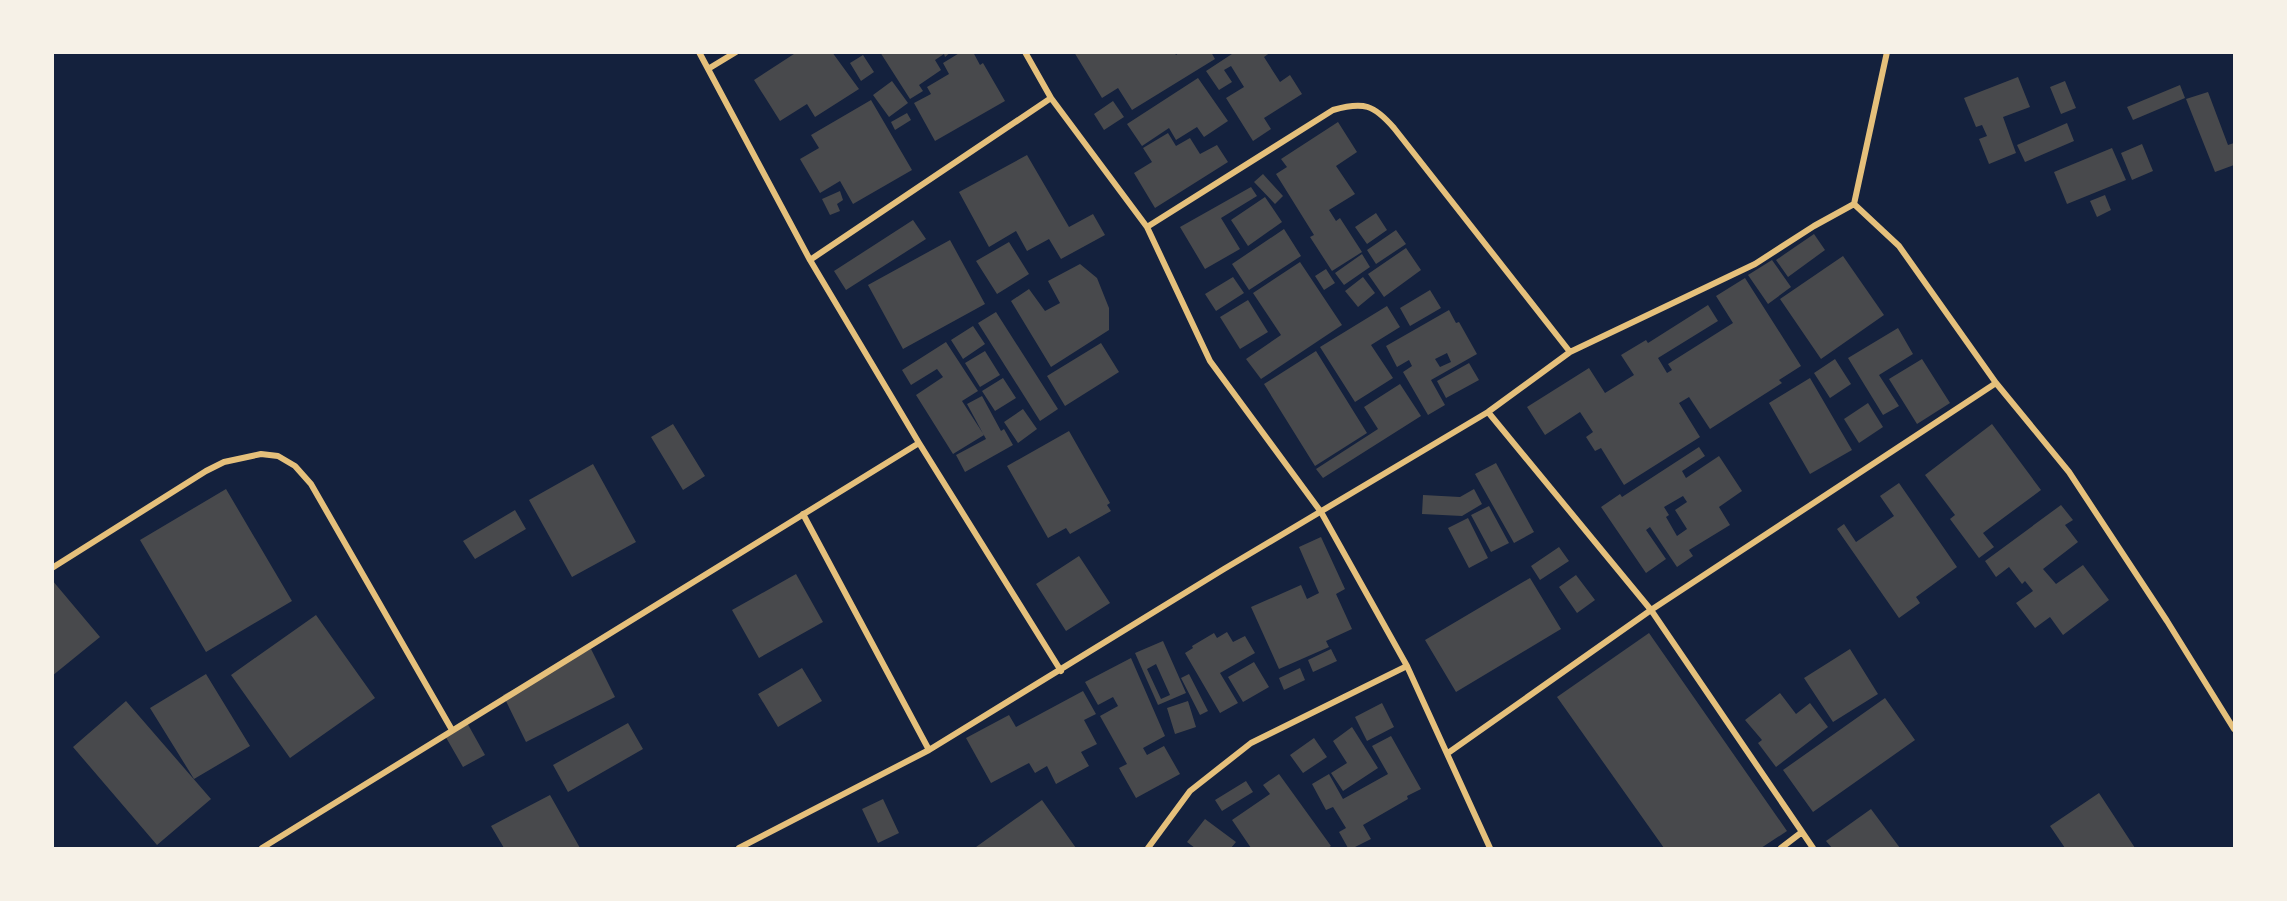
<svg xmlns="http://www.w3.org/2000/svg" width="2287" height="901" font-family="Bitter,serif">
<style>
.building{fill:#48494c;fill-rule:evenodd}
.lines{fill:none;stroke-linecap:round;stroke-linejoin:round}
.minor{stroke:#e5c07b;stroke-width:6}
</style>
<rect width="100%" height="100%" fill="#14213d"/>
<!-- building -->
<path class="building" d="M797 52H832L859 89 815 117 807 104 780 121 754 80Z
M880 52H951L945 57 944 54 935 60 941 70 919 85 923 91 910 99Z
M961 52H973L980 65 983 63 1005 101 935 141 914 103 931 94 927 87 949 74 943 63Z
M1074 52H1174L1176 55 1180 52H1211L1215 59 1132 110 1118 88 1102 98Z
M1235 52H1271L1264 57 1280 82 1290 75 1302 94 1264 118 1271 129 1253 141 1226 98 1244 87 1231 66 1224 70 1232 82 1219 90 1206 71Z
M863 55 874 72 861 81 850 63Z
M2018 77 2030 107 2003 117 2016 153 1989 164 1979 139 1987 136 1982 125 1976 127 1964 98Z
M1198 78 1228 121 1204 137 1197 127 1176 140 1169 128 1142 146 1127 124Z
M892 81 908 103 889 117 873 95Z
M2065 81 2076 108 2061 114 2050 87Z
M2180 85 2185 98 2133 120 2127 107Z
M2208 92 2228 145 2234 143V165L2215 172 2186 99Z
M871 100 912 170 853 204 840 181 820 193 800 159 819 148 811 135Z
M1113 101 1124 117 1104 130 1094 114Z
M907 113 911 120 895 130 891 122Z
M1338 122 1357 152 1336 166 1355 194 1329 210 1336 221 1340 218 1362 252 1332 271 1310 237 1314 235 1276 174 1287 167 1281 159Z
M2067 123 2074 141 2025 162 2017 145Z
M1168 133 1176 146 1190 138 1200 154 1217 145 1228 162 1155 208 1134 173 1152 162 1143 148Z
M2142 144 2153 171 2132 180 2121 153Z
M2112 148 2126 180 2067 204 2054 172Z
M1027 155 1069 227 1093 214 1105 235 1061 259 1049 239 1027 251 1016 231 989 247 959 192Z
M1263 174 1283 196 1275 204 1254 182Z
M1251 187 1257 196 1221 218 1240 249 1205 269 1180 227Z
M840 191 843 200 837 204 840 211 830 215 822 199Z
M2105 195 2111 210 2097 217 2090 201Z
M1265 197 1282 222 1248 246 1231 220Z
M1376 213 1387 230 1367 244 1355 227Z
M913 220 926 239 846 290 834 271Z
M1284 229 1301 256 1249 290 1232 264Z
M1396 230 1406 244 1376 264 1367 250Z
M1814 234 1825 250 1788 277 1776 260Z
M950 240 985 304 903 349 868 285Z
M1009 242 1029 274 997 294 976 261Z
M1406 248 1421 270 1384 297 1368 274Z
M1362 254 1370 267 1344 285 1335 273Z
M1843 256 1884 315 1821 359 1780 299Z
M1772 260 1791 287 1768 304 1748 275Z
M1300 262 1342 325 1261 379 1246 359 1281 335 1253 293Z
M1080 264 1097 278 1109 308V330L1051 367 1011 301 1029 289 1045 311 1060 303 1048 281Z
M1326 269 1335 283 1324 290 1315 276Z
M1233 277 1244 293 1216 311 1205 294Z
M1363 277 1375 293 1358 307 1345 291Z
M1745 278 1801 366 1779 380 1782 383 1710 429 1689 397 1679 403 1700 437 1624 485 1601 448 1595 451 1586 437 1593 432 1580 412 1545 435 1527 407 1589 368 1605 393 1634 375 1621 355 1646 340 1648 343 1708 305 1718 321 1658 358 1667 373 1672 370 1668 364 1733 323 1716 296Z
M1430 290 1441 308 1410 326 1400 308Z
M1248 300 1268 332 1240 349 1220 317Z
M1387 306 1400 327 1371 345 1393 378 1355 402 1320 347Z
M1449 310 1456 323 1459 322 1477 354 1431 380 1445 405 1428 415 1403 372 1412 366 1409 360 1397 367 1386 346ZM1447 353 1451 362 1440 367 1435 359Z
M996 312 1058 409 1040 421 978 323Z
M973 326 985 344 963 359 951 340Z
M1898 328 1913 354 1879 375 1899 406 1883 415 1848 358Z
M946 342 978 391 962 401 984 435 953 454 916 395 943 377 937 369 911 385 902 370Z
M1101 343 1119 372 1065 406 1047 376Z
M985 351 1000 375 980 387 965 363Z
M1316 351 1367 433 1315 466 1264 384Z
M1835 359 1851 384 1830 398 1814 373Z
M1922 359 1950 403 1917 424 1889 379Z
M1469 363 1479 380 1446 398 1437 381Z
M1003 378 1016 398 995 411 982 391Z
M1810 378 1852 450 1810 474 1769 403Z
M1400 384 1421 416 1323 478 1316 469 1378 429 1364 407Z
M982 396 1001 431 1004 429 1013 445 965 472 956 455 986 439 967 404Z
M1868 403 1883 427 1859 443 1844 419Z
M1023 409 1037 429 1018 443 1004 422Z
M673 424 705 476 683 490 651 437Z
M1992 424 2041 490 1983 533 1994 547 1979 558 1950 519 1955 515 1925 475Z
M1069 431 1110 503 1107 505 1111 511 1070 534 1066 528 1048 538 1007 466Z
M1699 447 1705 456 1682 471 1686 478 1719 456 1742 491 1719 507 1730 525 1689 550 1693 556 1677 567 1650 527 1646 530 1666 559 1646 573 1601 507 1620 494 1622 497ZM1683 496 1687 502 1675 510 1687 529 1677 536 1666 517 1669 515 1664 507Z
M1496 463 1534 532 1514 543 1475 474Z
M593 464 636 542 572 577 529 500Z
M1899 483 1957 567 1916 597 1920 603 1899 618 1837 529 1844 524 1856 542 1894 516 1880 496Z
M226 489 292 601 206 652 140 540Z
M1474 489 1482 504 1462 516 1422 514 1423 495 1460 497Z
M2061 505 2073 520 2065 525 2078 542 2043 569 2056 584 2083 565 2109 600 2063 635 2050 617 2035 628 2016 603 2033 591 2025 581 2022 584 2009 567 1996 577 1985 561Z
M1489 506 1509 543 1491 552 1471 515Z
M515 510 526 529 475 559 463 541Z
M1468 518 1488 558 1469 568 1448 528Z
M1321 537 1345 589 1336 594 1352 629 1326 641 1329 647 1279 669 1251 607 1301 585 1307 599 1319 593 1299 547Z
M1559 547 1569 561 1540 580 1531 566Z
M1079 556 1110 603 1066 631 1036 584Z
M796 574 823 622 759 658 732 610Z
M1576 575 1595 600 1577 613 1559 587Z
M1530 578 1561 629 1456 692 1425 640Z
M52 580 100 637 52 676Z
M316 615 375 698 290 758 231 675Z
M1227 632 1233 642 1245 636 1255 653 1220 673 1238 703 1220 713 1185 653 1193 648 1192 646 1214 633 1217 638Z
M1649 633 1787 831 1761 848H1664L1557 697Z
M1163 641 1186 693 1158 705 1135 653ZM1156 664 1170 695 1161 699 1147 669Z
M591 649 615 697 526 742 503 695Z
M1331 649 1337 661 1313 672 1308 660Z
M1850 649 1878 694 1833 722 1804 678Z
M1131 658 1165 736 1143 748 1147 755 1164 746 1180 774 1136 798 1119 768 1127 764 1100 716 1118 706 1113 697 1098 705 1085 682Z
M1254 662 1269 687 1243 702 1228 677Z
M802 668 822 701 778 727 758 694Z
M1300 668 1305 680 1284 690 1279 678Z
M206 674 250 746 194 779 150 708Z
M1189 674 1208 711 1200 715 1181 678Z
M1083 691 1096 714 1084 720 1097 744 1081 752 1089 766 1056 784 1047 766 1035 773 1029 763 991 783 966 738 1009 715 1016 727Z
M1780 693 1796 714 1810 703 1828 727 1776 767 1758 743 1762 740 1745 720Z
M1885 698 1915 740 1813 812 1783 770Z
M126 701 211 799 157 845 73 747Z
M1188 701 1196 727 1175 734 1167 708Z
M1382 703 1394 727 1367 741 1355 717Z
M466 721 485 755 463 767 444 734Z
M628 723 643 749 568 792 553 765Z
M1352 727 1378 768 1343 791 1331 773 1347 763 1333 741Z
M1391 736 1421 789 1407 796 1408 799 1363 825 1371 839 1353 848H1348L1339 832 1346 828 1333 807 1326 810 1312 784 1329 774 1343 799 1388 774 1372 746Z
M1314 738 1327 757 1303 773 1290 755Z
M1279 774 1331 846 1328 848H1251L1232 820 1270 794 1263 785Z
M1246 781 1253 792 1222 811 1215 800Z
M2099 793 2135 848H2065L2050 826Z
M550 795 580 848H504L491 826Z
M883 799 899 833 878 843 862 809Z
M1042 800 1076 848H977L976 847Z
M1871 809 1900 848H1832L1826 841Z
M1205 819 1236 842 1231 848H1195L1187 842Z"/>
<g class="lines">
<!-- minor -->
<path class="minor" d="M699 52 810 260 919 443 1061 671
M1025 52 1051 98 1147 227 1210 361 1321 512 1407 666 1490 848
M708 69 736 52
M1854 204 1887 52
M1147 227 1333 110C1364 101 1374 105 1394 128L1570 352
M810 260 1051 98
M1488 412 1651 610 1813 848
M803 514 929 750
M52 568 206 471 224 462 261 454 278 456 295 466 311 484 452 730
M1448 753 1651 610 1996 383
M262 848 919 443
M739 848 929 750 1224 569 1488 412 1570 352 1755 264 1814 226 1854 204 1899 246 1996 383 2069 472 2167 621 2234 729
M1148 848 1190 791 1251 743 1407 666
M1781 848 1802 832"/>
</g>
<!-- border -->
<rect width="2287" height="901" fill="none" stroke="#f6f1e7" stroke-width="108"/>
</svg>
